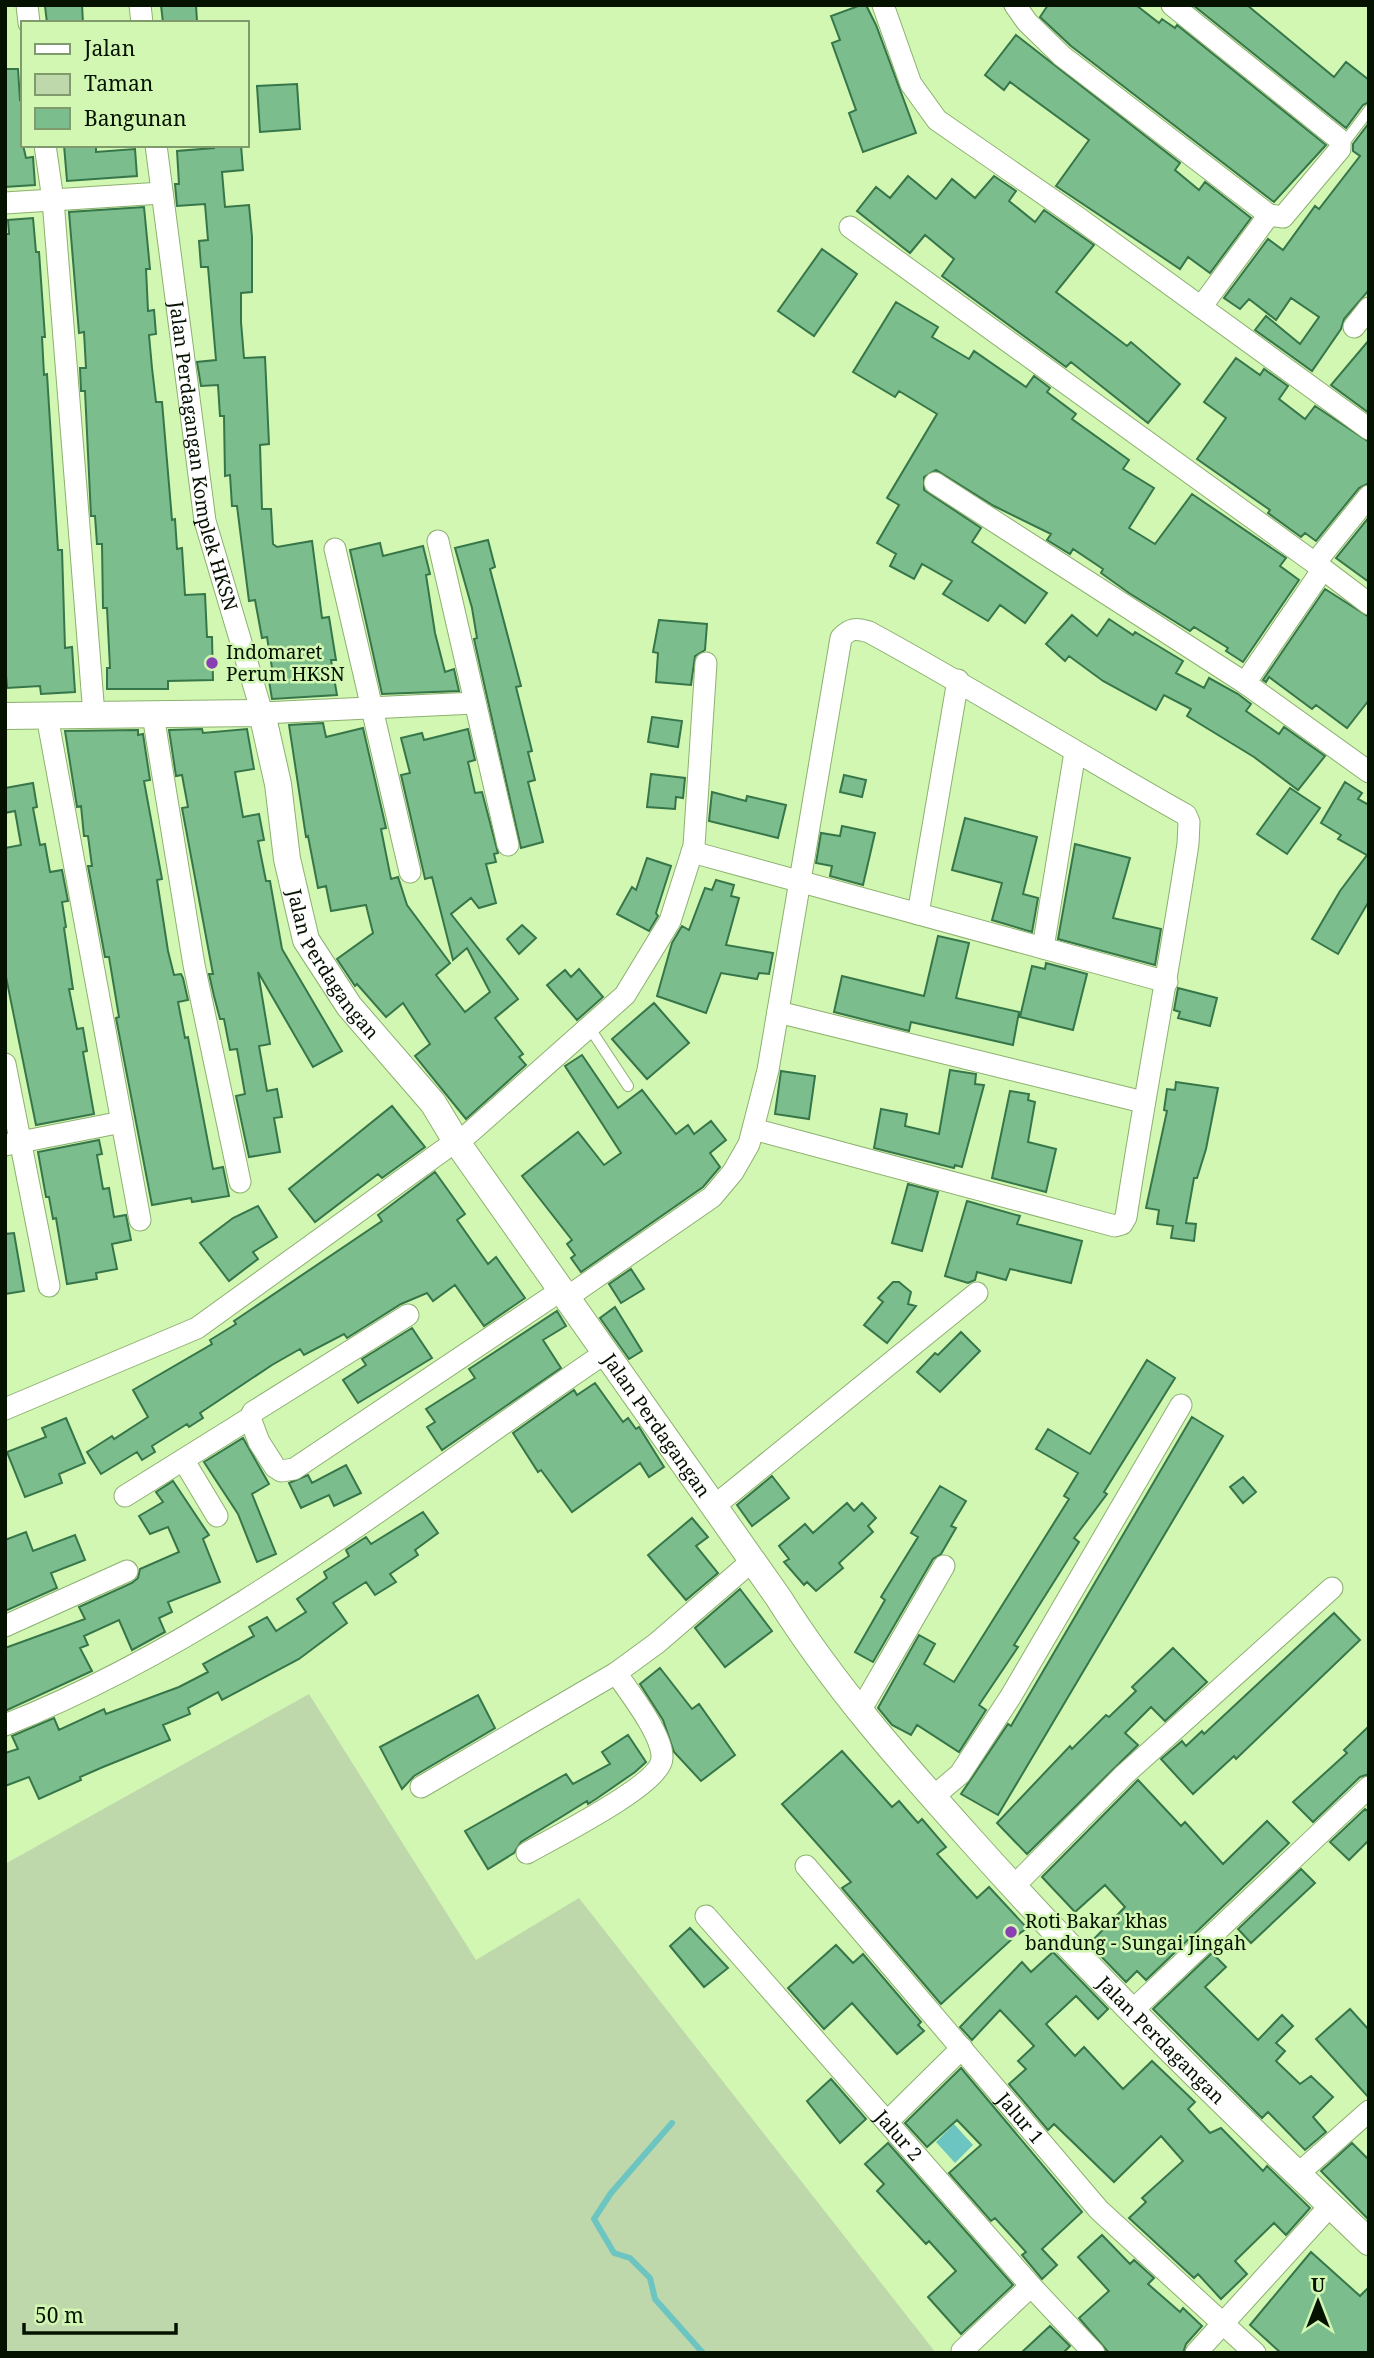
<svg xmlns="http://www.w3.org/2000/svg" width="1374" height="2358" font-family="'Noto Serif',serif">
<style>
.green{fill:#bfd8ab}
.water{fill:#6dc5c1}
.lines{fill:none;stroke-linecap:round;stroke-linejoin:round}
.stream{stroke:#6dc5c1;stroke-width:6}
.building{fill:#7cbd8d;stroke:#367649;stroke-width:2}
.service-casing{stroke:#8db06f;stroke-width:12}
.minor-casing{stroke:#8db06f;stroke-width:23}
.tertiary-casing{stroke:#8db06f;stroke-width:28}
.service{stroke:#fff;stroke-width:10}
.minor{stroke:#fff;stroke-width:21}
.tertiary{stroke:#fff;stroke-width:26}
.poi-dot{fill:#8a40b2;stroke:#d1f7b3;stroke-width:2.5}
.labels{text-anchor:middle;stroke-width:5;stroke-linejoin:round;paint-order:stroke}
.street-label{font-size:19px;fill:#061200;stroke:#d1f7b3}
.poi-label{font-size:19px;fill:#061200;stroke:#d1f7b3;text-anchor:start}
</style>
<rect width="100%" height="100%" fill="#d1f7b3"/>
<!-- green -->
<path class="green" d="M309 1694 476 1960 579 1898 936 2353H5V1864Z"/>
<!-- water -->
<path class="water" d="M954 2124 973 2145 955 2163 936 2142Z"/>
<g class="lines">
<!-- stream -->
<path class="stream" d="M672 2123 611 2193 594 2219 614 2253 630 2258 650 2278 655 2299 703 2353"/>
</g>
<!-- building -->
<path class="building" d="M82 5 83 23H47L45 6Z
M161 5H196L197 21 163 23Z
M861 5H866L876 25 916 133 863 152 849 113 856 110 832 43 840 40 831 16Z
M1048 5H1136L1159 23 1162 19 1175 28 1177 25 1326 145 1274 202 1071 46 1040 17Z
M1193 5H1247L1334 77 1346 62 1369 80V102L1363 105 1346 128Z
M1016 35 1180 163 1175 170 1199 190 1205 182 1251 218 1210 273 1188 257 1180 269 1056 186 1089 140 1010 82 1004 90 985 75Z
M5 69H18L20 100 23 99V145L26 158 33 157 35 185 5 187Z
M297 84 300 129 260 132 257 86Z
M1369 123V290L1344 319 1341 329 1312 371 1255 330 1266 316 1300 344 1319 317 1291 298 1276 320 1249 299 1240 309 1224 298 1268 239 1283 250 1315 206 1319 209 1360 156 1353 151V144Z
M64 145H96V152L135 149 137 176 67 181Z
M214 145H241L243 170 222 172 225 207 249 205 252 237V292L241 293V322L244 358 265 357 269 444 260 445 262 509H271L273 544 277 547 312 541 322 618 329 617 336 660H331L337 695 272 699 268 675 273 674 267 637 262 638 255 600 249 601 237 506H232L230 475 225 476 224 416H220L218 385 201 386 197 362 216 360 208 267H201L199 241 208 240 205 204 177 206 175 184H179L177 151 214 148Z
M908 176 936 199 952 179 975 198 994 176 1016 191 1009 201 1035 222 1044 210 1094 245 1056 292 1127 346 1131 342 1180 384 1148 423 1071 362 1066 367 942 276 954 259 925 235 910 253 857 211 876 187 890 198Z
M144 207 150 269H146L148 311 154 310 156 334 149 335 152 368 156 402H162L172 520 175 519 177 549 182 548 185 595 205 594 207 637H212L213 680 168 681V689H107V668H110L107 608H103L102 544H97L95 516H91L85 391H81L80 368H86L84 332 79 333 69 212Z
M33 218 36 252H39L45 337H42L44 375 47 374 58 550H62L65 648 72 647 75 692 41 694 40 686 7 688 5 662V234H9L8 220Z
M822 249 857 274 814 336 778 311Z
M896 302 938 327 932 337 969 359 974 351 1026 387 1034 376 1050 388 1047 392 1076 414 1072 419 1129 460 1123 469 1154 488 1129 528 1155 544 1192 494 1286 558 1280 566 1299 580 1243 662 1226 651 1228 648 1194 627 1190 631 1129 593 1101 573 1103 569 1073 549 1070 554 1047 540 1051 534 994 506 936 470 924 477V490L981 528 972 542 1047 593 1025 623 1000 605 988 621 943 594 952 581 922 564 914 579 890 566 896 554 877 543 899 505 887 498 937 414 899 391 895 397 853 372Z
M1369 340V413L1331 385Z
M1236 358 1260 375 1264 369 1288 386 1279 399 1305 419 1315 406 1369 442V483L1359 488 1316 541 1305 533 1301 537 1268 513 1270 510 1197 459 1226 418 1204 402Z
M1369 517V582L1336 558Z
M488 540 495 567 490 569 521 686 516 687 532 751 528 752 535 780 528 782 543 842 521 848 474 639 477 638 472 608 455 548Z
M380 543 383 556 423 546 430 574 426 575 435 633 445 672 454 669 459 691 382 694 350 550Z
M1325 589 1369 617V700L1347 728 1316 705 1312 709 1269 677 1266 682 1263 680Z
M1072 615 1097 636 1109 619 1133 635 1135 632 1183 661 1176 673 1204 688 1209 678 1238 694 1251 704 1246 711 1279 734 1284 727 1325 756 1298 790 1254 757 1187 716 1191 709 1164 695 1156 710 1103 681 1069 656 1065 661 1046 644Z
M659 620 707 624 705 650 695 656 691 685 656 682 658 653 653 652Z
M652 717 682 721 678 747 648 742Z
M323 723 326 737 363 728 386 828 381 829 391 879 398 877 407 905 450 963 436 975 465 1012 490 992 467 948 453 960 432 877 425 879 423 870 401 775 410 773 401 738 422 733 424 740 468 729 475 760 468 762 475 793 482 792 498 853 494 854 496 862 486 864 496 903 479 908 471 898 451 914 518 999 495 1018 523 1054 519 1057 526 1065 466 1119 415 1056 430 1044 403 1003 386 1017 357 984 355 986 337 959 373 933 366 905 331 911 326 886 318 888 308 836 306 837 289 725Z
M202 729 203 733 247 729 254 769 235 772 243 817 259 814 264 840 258 841 266 881H270L282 949 342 1051 313 1067 258 972 270 1044 259 1046 267 1091 277 1089 282 1117 274 1118 280 1152 249 1157 236 1096 245 1094 237 1049 230 1050 224 1019H220L214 996 209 974H213L182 808 188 807 182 775 176 776 169 730Z
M138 730V735L143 734 150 780 144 781 162 879 157 880 168 951 174 975 181 974 183 978 188 1000 178 1002 185 1038 188 1037 213 1169 223 1167 229 1196 192 1202 191 1198 152 1205 116 1018 119 1017 109 957H105L88 866H92L88 836H84L81 806 77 807 65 731Z
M651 774 685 778 683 798 676 797 675 809 647 807Z
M844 775 866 780 862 797 840 792Z
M1345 782 1362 793 1358 799 1369 805V901L1338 954 1312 939 1340 891 1367 855 1338 839 1341 835 1321 823Z
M33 783 37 807 33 808 40 845 45 844 50 872 62 870 68 901 62 902 66 927 64 928 73 989H69L77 1029 83 1028 87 1051 83 1052 94 1114 36 1125 5 972V848L21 845 15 811 5 813V788Z
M1290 788 1320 808 1287 854 1257 834Z
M712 792 746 801 747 796 786 805 778 838 709 821Z
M965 818 1037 837 1023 894 1038 898 1032 932 992 920 1002 883 952 870Z
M842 826 875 833 863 885 830 876 832 866 816 863 821 833 840 836Z
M1075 844 1130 858 1113 918 1161 929 1155 965 1058 939Z
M647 858 671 866 656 913 658 916 649 931 617 914 632 887 636 890Z
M716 880 734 885 731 896 739 898 726 945 773 953 769 974 759 973 757 979 721 973 706 1013 657 996 672 943 682 926 689 930 705 888 712 890Z
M522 925 536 938 519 954 507 939Z
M938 936 969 943 956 998 1019 1012 1013 1045 911 1022 909 1031 834 1012 842 976 924 996Z
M1046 963 1087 974 1073 1030 1020 1017 1032 966 1045 969Z
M579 969 603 997 577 1020 547 985 565 970 571 977Z
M1178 988 1217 998 1210 1026 1178 1018 1180 1012 1174 1010Z
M654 1003 689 1043 647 1079 612 1039Z
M582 1055 618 1108 642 1090 676 1134 688 1125 694 1134 711 1121 726 1140 710 1153 720 1167 703 1187 581 1272 571 1258 575 1255 567 1244 572 1240 522 1176 578 1132 604 1165 621 1153 565 1066Z
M950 1070 976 1074 975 1084 984 1085 962 1167 955 1165 954 1168 874 1148 881 1109 907 1114 905 1126 939 1134Z
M781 1071 815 1076 809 1119 775 1114Z
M1176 1082 1218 1088 1206 1149 1197 1178H1194L1186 1223 1196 1224 1194 1241 1171 1238 1173 1226 1157 1224 1159 1210 1146 1208 1167 1111 1164 1110 1167 1089 1175 1090Z
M1010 1091 1029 1094 1028 1100 1035 1102 1028 1142 1056 1149 1046 1192 992 1178Z
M392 1106 425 1147 382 1178 378 1174 315 1222 289 1189Z
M99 1140 102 1154 97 1155 103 1189 109 1188 114 1217 126 1215 131 1240 112 1244 117 1269 96 1273 97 1279 67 1284 56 1218 53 1219 49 1197H46L38 1152Z
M435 1172 465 1214 457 1220 488 1264 496 1257 525 1298 484 1326 455 1285 433 1301 427 1293 401 1304 347 1338 344 1334 304 1355 300 1349 272 1365 200 1413 203 1418 189 1427 187 1424 152 1446 155 1452 142 1460 137 1452 101 1474 87 1452 112 1436 114 1439 148 1417 133 1390 212 1344 210 1340 236 1324 234 1321 382 1221 378 1215Z
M908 1184 938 1192 922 1251 892 1243Z
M967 1201 1020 1216 1017 1224 1082 1241 1071 1283 1010 1269 1006 1280 977 1272 975 1280 968 1283 945 1276Z
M258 1206 277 1237 253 1252 258 1259 229 1281 200 1243 233 1218Z
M14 1233 24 1291 5 1294V1234Z
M631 1269 644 1289 621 1303 609 1284Z
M893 1282H899L911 1292 908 1304 916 1306 887 1343 864 1325 883 1302 878 1298Z
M615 1307 642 1351 629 1359 600 1318Z
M557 1311 566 1326 543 1340 561 1368 442 1450 427 1427 435 1422 426 1409 475 1378 469 1369Z
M412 1328 432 1358 358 1403 343 1380 366 1365 362 1359Z
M961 1332 980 1351 940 1392 917 1372 935 1353 938 1355Z
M1147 1360 1175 1378 1104 1492 1107 1494 1074 1538 1079 1542 1014 1645 1018 1647 979 1705 986 1710 959 1752 917 1725 911 1735 892 1725 878 1708 919 1635 935 1644 924 1664 954 1682 1069 1499 1064 1496 1078 1473 1036 1449 1048 1429 1090 1454Z
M595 1383 623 1422 628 1418 636 1429 639 1427 664 1467 649 1477 640 1463 572 1512 541 1470 538 1472 513 1433 574 1390 577 1395Z
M1192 1417 1223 1436 998 1815 961 1794 1008 1724 1011 1726Z
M66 1418 85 1463 59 1474 62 1483 25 1497 7 1452 46 1437 42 1428Z
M243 1438 269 1484 252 1494 276 1554 257 1562 238 1514 204 1462Z
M346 1465 361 1493 334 1506 329 1495 301 1508 289 1483 308 1475 312 1483Z
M772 1476 789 1498 752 1526 737 1505Z
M1243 1477 1256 1492 1243 1503 1230 1487Z
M173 1481 209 1535 203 1539 220 1582 168 1602 172 1612 159 1618 165 1632 132 1650 119 1620 84 1636 88 1645 80 1648 92 1671 5 1711V1648L85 1619 79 1607 132 1583 138 1578 140 1569 179 1552 168 1527 150 1534 139 1516 163 1502 156 1492Z
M940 1486 966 1501 951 1526 956 1528 941 1554 933 1559 873 1662 855 1652 885 1600 881 1597 918 1537 911 1533Z
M847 1503 854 1511 862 1503 876 1518 868 1526 873 1532 839 1563 843 1568 816 1591 807 1582 804 1585 784 1562 789 1559 779 1546 805 1524 813 1533Z
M423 1512 438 1533 415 1550 418 1555 390 1574 396 1582 375 1595 366 1582 333 1603 347 1623 299 1659 222 1700 218 1692 188 1708 190 1714 163 1725 170 1740 103 1767 80 1777 81 1780 39 1799 29 1777 5 1786V1753L18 1749 12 1736 54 1718 59 1730 104 1709 106 1714 179 1687 208 1672 203 1664 254 1636 249 1627 267 1617 276 1631 306 1612 297 1599 327 1578 324 1572 349 1556 346 1550 366 1537 371 1544Z
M692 1518 708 1537 696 1546 718 1573 686 1600 648 1555Z
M26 1532 33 1551 75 1535 85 1560 51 1573 57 1588 5 1611V1540Z
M740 1589 772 1631 725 1667 695 1628Z
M1334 1613 1360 1640 1236 1759 1234 1756 1193 1794 1161 1759 1182 1741 1186 1746 1202 1731 1204 1734Z
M1173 1648 1207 1682 1165 1721 1151 1707 1125 1733 1138 1745 1027 1854 997 1823 1070 1746 1072 1749 1106 1715 1109 1717 1136 1691 1132 1687Z
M660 1668 692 1709 699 1704 735 1755 701 1781 674 1752 663 1720 640 1684Z
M478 1695 495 1728 414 1776 402 1789 380 1747Z
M1369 1726V1774L1360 1777 1313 1822 1293 1802 1347 1753 1344 1750Z
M628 1735 646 1762 635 1772 596 1799 588 1804 587 1801 521 1842 514 1853 488 1869 465 1831 566 1774 573 1784 610 1764 602 1752Z
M842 1751 892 1807 899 1801 918 1823 922 1819 946 1847 937 1854 977 1898 989 1887 1027 1928 1012 1939 941 2004 842 1888 851 1882 782 1804Z
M1138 1780 1181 1826 1185 1822 1223 1864 1267 1821 1289 1843 1146 1980 1137 1971 1126 1982 1089 1944 1125 1907 1105 1885 1075 1912 1042 1877Z
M1365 1809 1369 1812V1840L1349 1860 1330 1842Z
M1301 1869 1315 1883 1251 1943 1238 1929Z
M690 1928 728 1968 704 1987 670 1946Z
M836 1945 853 1963 863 1954 921 2022 918 2025 924 2031 897 2054 852 2003 824 2029 788 1988Z
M1053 1952 1108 2009 1098 2019 1076 1996 1046 2024 1075 2056 1084 2047 1123 2089 1152 2061 1195 2102 1188 2109 1210 2133 1221 2128 1263 2171 1267 2166 1310 2208 1286 2235 1274 2223 1235 2261 1247 2274 1221 2299 1198 2274 1194 2278 1129 2218 1146 2202 1142 2198 1183 2161 1161 2136 1114 2182 1054 2124 1048 2130 1009 2084 1026 2069 1018 2061 1034 2046 1000 2010 972 2040 960 2027 1022 1962 1031 1972Z
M1212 1953 1226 1967 1205 1987 1258 2040 1282 2015 1293 2026 1276 2043 1285 2051 1276 2061 1300 2084 1311 2076 1333 2097 1313 2117 1326 2132 1305 2150 1268 2112 1262 2118 1153 2009Z
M1350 2009 1369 2030V2098L1316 2039Z
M961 2068 1082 2212 1042 2249 1057 2265 1042 2279 1022 2255 1026 2252 995 2218 991 2221 949 2173 981 2145 957 2120 927 2147 905 2123Z
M831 2079 866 2119 840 2143 807 2101Z
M888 2143 1013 2285 961 2334 928 2297 956 2271 929 2241 926 2244 877 2191 884 2184 865 2164Z
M1352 2143 1369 2160V2220L1321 2171Z
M1102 2235 1130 2264 1134 2260 1154 2278 1148 2284 1180 2312 1183 2308 1202 2326 1186 2344 1183 2353H1109L1079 2318 1109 2291 1078 2257Z
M1311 2252 1360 2296 1369 2287V2353H1281L1250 2325Z
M1050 2326 1070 2346 1063 2353H1021Z"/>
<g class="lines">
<defs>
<path id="service" d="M1341 147 1369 110
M589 1027 628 1086"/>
<g id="minor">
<path d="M27 5 29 23"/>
<path d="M140 5 142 23"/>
<path d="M883 5 911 84 937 120 1077 217 1369 429"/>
<path d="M1015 5 1027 22 1062 56 1269 215 1283 217 1340 149V140L1172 5"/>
<path d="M45 145 53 200 94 715"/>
<path id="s1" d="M156 145 205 521 262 713 475 703"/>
<path d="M5 203 162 193"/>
<path d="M850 227 1323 569 1245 683"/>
<path d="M1201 307 1269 215"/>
<path d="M1354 327 1369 308"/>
<path d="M935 483 1245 683 1369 772"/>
<path d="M438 541 508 845"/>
<path d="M335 549 410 872"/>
<path d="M1315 563 1369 496"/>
<path d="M1323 569 1369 604"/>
<path d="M153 715 194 965 240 1182"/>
<path d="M47 716 140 1220"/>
<path d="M692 852 1167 982"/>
<path d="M918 914 958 680"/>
<path d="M1043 948 1075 752"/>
<path d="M778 1012 1143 1102"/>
<path d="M5 1064 49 1286"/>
<path d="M457 1144 625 995 670 921 694 846 706 663"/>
<path d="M5 1145 122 1122"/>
<path d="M566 1298 712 1197 733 1172 749 1144 768 1070 841 638C850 628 856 628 869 632 976 690 1079 755 1186 815L1189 822 1188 844C1169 969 1145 1092 1126 1217L1122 1224 1115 1226 753 1129"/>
<path d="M408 1315 253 1412 250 1418 259 1442 275 1467 281 1471 294 1469 560 1291"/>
<path d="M5 1409 197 1328 456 1141"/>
<path d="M184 1461 217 1516"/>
<path d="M125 1496 250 1418"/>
<path d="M713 1507 977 1293"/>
<path d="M5 1626 127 1571"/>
<path d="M860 1711 944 1566"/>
<path d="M5 1725C224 1638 411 1484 605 1353"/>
<path d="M421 1787 616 1673 657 1643 752 1561"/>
<path d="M933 1797 960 1774 1011 1696 1181 1405"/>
<path d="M527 1853C551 1839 661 1785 662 1758 663 1735 629 1692 616 1673"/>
<path id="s2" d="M806 1866 1099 2210 1255 2353"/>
<path d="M1013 1887 1124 1775 1332 1588"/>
<path id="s3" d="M706 1916 1031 2286 1094 2353"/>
<path d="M1133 2010 1369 1787"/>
<path d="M887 2122 962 2048"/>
<path d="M1298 2174 1369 2111"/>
<path d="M962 2351 1031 2286"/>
<path d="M1196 2353 1330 2206"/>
</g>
<g id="tertiary">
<path id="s4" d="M5 716 262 713 278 784 287 859 306 940 349 1006 433 1103 456 1141 778 1597C834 1686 903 1764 973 1842 1098 1982 1233 2113 1369 2242"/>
</g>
</defs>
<!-- service casing -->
<use href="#service" class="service-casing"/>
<!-- minor casing -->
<use href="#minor" class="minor-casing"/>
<!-- tertiary casing -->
<use href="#tertiary" class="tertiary-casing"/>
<!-- service -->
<use href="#service" class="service"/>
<!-- minor -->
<use href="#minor" class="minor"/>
<!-- tertiary -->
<use href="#tertiary" class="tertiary"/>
</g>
<!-- markers -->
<g class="poi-dot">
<circle cx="212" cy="663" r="7"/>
<circle cx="1011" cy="1932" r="7"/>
</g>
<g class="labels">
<!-- street labels -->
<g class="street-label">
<text dy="7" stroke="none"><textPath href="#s1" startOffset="315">Jalan Perdagangan Komplek HKSN</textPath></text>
<text dy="7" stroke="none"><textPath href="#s4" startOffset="522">Jalan Perdagangan</textPath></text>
<text dy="7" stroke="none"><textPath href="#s4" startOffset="1088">Jalan Perdagangan</textPath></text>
<text dy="7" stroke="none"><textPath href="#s4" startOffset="1885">Jalan Perdagangan</textPath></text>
<text dy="7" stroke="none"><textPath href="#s2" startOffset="331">Jalur 1</textPath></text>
<text dy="7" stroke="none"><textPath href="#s3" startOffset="292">Jalur 2</textPath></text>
</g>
<!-- poi labels -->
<g class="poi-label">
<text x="226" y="659">Indomaret<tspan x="226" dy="22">Perum HKSN</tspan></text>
<text x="1025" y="1928">Roti Bakar khas<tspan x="1025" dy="22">bandung - Sungai Jingah</tspan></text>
</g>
</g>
<!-- border -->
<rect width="1374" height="2358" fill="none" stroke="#061200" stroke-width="14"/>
<!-- legend -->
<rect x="21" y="21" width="228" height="126" fill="#d1f7b3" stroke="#809b6b" stroke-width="2"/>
<rect x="35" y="44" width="35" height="10" fill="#ffffff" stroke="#809b6b" stroke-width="2"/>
<text x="84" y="56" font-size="21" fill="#061200">Jalan</text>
<rect x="35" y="74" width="35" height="21" fill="#bfd8ab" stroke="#809b6b" stroke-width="2"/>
<text x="84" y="91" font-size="21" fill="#061200">Taman</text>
<rect x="35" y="108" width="35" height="21" fill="#7cbd8d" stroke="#809b6b" stroke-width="2"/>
<text x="84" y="126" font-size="21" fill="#061200">Bangunan</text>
<!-- north arrow -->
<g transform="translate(1318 2302)" stroke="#d1f7b3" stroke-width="5" paint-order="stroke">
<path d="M0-5L12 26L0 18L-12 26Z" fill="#061200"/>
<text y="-10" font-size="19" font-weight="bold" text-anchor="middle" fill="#061200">U</text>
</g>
<!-- scale -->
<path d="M24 2323v10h152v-10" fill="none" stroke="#061200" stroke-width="3.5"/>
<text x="35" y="2323" font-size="21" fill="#061200" stroke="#d1f7b3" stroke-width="5" paint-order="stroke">50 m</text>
</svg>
